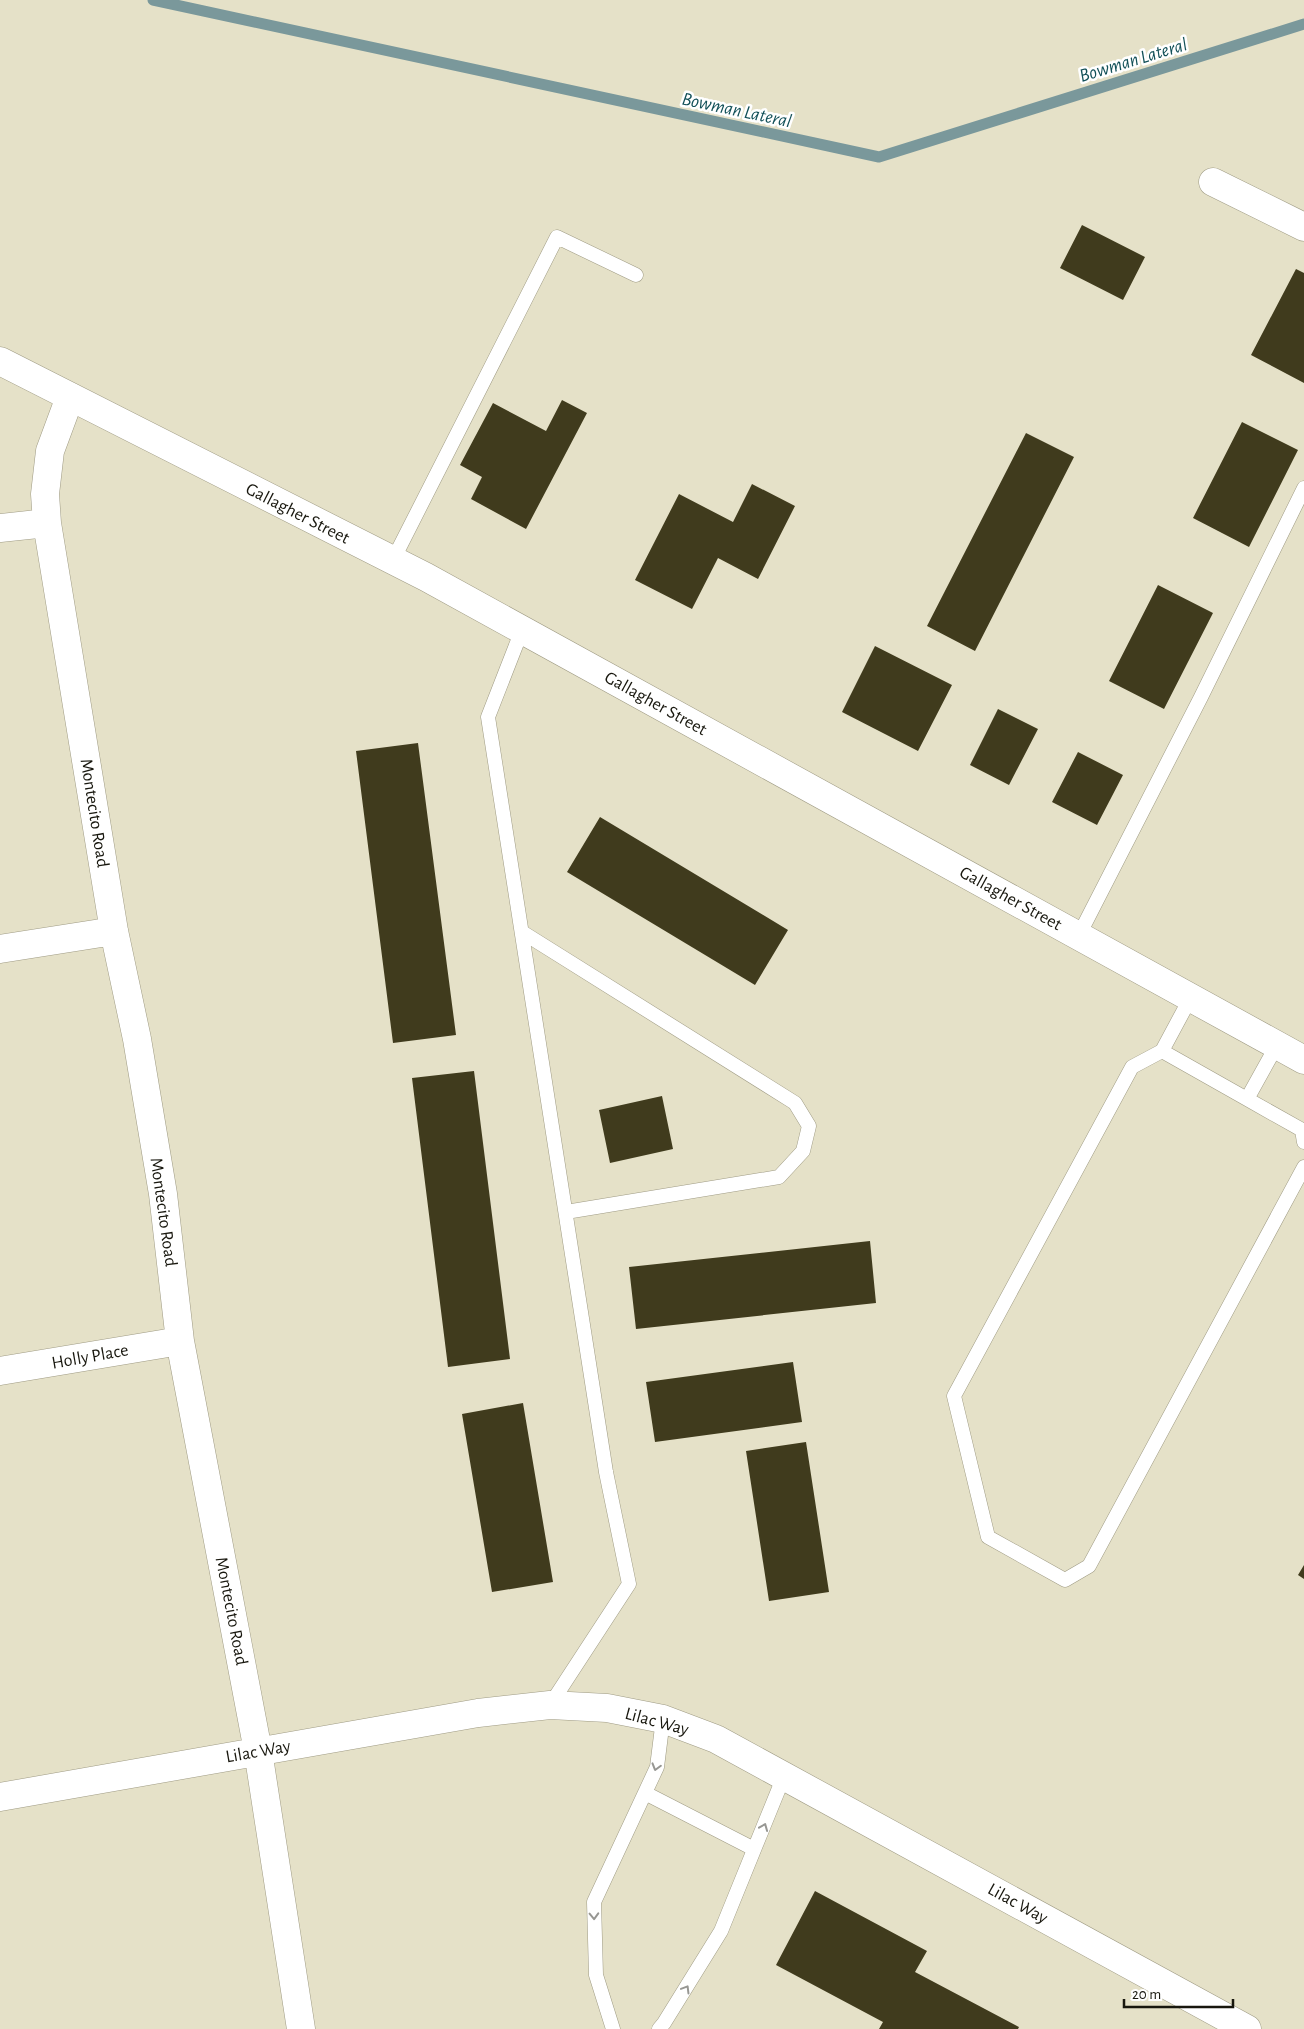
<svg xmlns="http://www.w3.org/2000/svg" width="1304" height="2029" font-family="'Alegreya Sans',sans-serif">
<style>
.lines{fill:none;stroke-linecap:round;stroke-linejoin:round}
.stream{stroke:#7a989b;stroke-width:11}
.building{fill:#403b1d}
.lane-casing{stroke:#9f9b84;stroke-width:15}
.street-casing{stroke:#9f9b84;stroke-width:29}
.secondary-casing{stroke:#9f9b84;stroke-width:29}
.lane{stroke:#fff;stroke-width:14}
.street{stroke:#fff;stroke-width:28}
.secondary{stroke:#fff;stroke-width:28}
.oneway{stroke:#979793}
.labels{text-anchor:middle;stroke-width:5;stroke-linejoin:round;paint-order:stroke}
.street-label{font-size:18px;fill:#18170e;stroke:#fff}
.water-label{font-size:19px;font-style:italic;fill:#125058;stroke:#fff}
</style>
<rect width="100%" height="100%" fill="#e5e1c8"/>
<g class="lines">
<!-- stream -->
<path class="stream" d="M153 0 879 157 1304 24"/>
</g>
<!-- building -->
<path class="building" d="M1082 225 1145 257 1123 300 1060 268Z
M1296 269 1304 273V383L1251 355Z
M562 400 587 413 526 529 471 499 482 477 460 465 493 403 546 431Z
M1242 422 1298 450 1249 547 1193 518Z
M1026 433 1074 457 975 651 927 626Z
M752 484 795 506 758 579 718 558 692 609 635 580 679 494 733 522Z
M1158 585 1213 613 1164 709 1109 681Z
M875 646 952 685 918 751 842 712Z
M998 709 1038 729 1009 785 970 765Z
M418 743 456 1035 393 1043 356 751Z
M1078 752 1123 775 1097 825 1052 802Z
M600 817 788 930 755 985 567 872Z
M474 1071 510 1359 448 1367 412 1078Z
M662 1096 673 1149 610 1163 599 1110Z
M870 1241 876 1303 636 1329 629 1267Z
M793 1362 802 1422 655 1442 646 1382Z
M523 1403 553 1582 492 1592 462 1414Z
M806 1442 829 1592 769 1601 746 1451Z
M1304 1565V1579L1298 1575Z
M815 1891 927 1951 915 1972 1019 2027 1018 2029H879L883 2022 776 1965Z"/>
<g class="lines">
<defs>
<path id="lane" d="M393 560 557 237 636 275
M522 630 488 717 606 1472 629 1584 550 1705
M522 932 795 1103 809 1126 803 1151 779 1177 566 1212
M1079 935 1201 697 1304 488
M1191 997 1162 1051 1247 1099 1277 1045
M1162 1051 1132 1067 954 1396 988 1537 1065 1580 1089 1566 1304 1167
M1247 1099 1302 1130 1304 1142
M645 1793 754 1849
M613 2029 596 1975 594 1902 657 1767 663 1719
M659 2029 664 2023 721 1931 784 1776"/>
<path id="street" d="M1213 182 1304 227
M70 397 50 451 45 494 47 523 114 931 137 1039 163 1194 180 1341 258 1751 301 2029
M0 528 47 523
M0 949 114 931
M0 1371 180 1341
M0 1797 478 1713 550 1705 607 1708 663 1719 716 1739 1247 2029"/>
<path id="secondary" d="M0 361 426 577 1304 1060"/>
</defs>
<!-- lane casing -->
<use href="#lane" class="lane-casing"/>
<!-- street casing -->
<use href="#street" class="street-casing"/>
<!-- secondary casing -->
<use href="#secondary" class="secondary-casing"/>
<!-- lane -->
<use href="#lane" class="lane"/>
<!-- street -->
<use href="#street" class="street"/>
<!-- secondary -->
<use href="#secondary" class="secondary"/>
</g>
<!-- one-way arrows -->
<defs><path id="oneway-chevron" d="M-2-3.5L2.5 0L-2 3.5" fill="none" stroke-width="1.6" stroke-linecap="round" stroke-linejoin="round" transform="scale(1.25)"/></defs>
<g class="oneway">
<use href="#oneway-chevron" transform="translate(656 1767) rotate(106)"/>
<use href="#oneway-chevron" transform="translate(764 1827) rotate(-68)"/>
<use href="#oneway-chevron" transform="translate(594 1916) rotate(88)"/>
<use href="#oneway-chevron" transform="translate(686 1989) rotate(-59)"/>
</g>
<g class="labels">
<!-- street labels -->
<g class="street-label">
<text transform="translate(298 513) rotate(27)" y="6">Gallagher Street</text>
<text transform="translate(656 703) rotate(29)" y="6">Gallagher Street</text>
<text transform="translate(95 813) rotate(81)" y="6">Montecito Road</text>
<text transform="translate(1011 898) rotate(29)" y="6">Gallagher Street</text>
<text transform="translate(164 1212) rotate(82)" y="6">Montecito Road</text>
<text transform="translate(90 1356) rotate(-10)" y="6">Holly Place</text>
<text transform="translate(232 1611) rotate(79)" y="6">Montecito Road</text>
<text transform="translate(657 1721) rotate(15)" y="6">Lilac Way</text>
<text transform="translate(258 1751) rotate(-10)" y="6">Lilac Way</text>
<text transform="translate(1018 1903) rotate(29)" y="6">Lilac Way</text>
</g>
<!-- water labels -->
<g class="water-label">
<text transform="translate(1133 59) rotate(-17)" y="7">Bowman Lateral</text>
<text transform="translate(737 109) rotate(12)" y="7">Bowman Lateral</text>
</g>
</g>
<!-- scale -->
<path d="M1124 1999v8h109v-8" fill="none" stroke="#18170e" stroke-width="2.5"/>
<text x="1132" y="1999" font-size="15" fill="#18170e" stroke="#ffffff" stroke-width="4" paint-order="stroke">20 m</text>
</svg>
